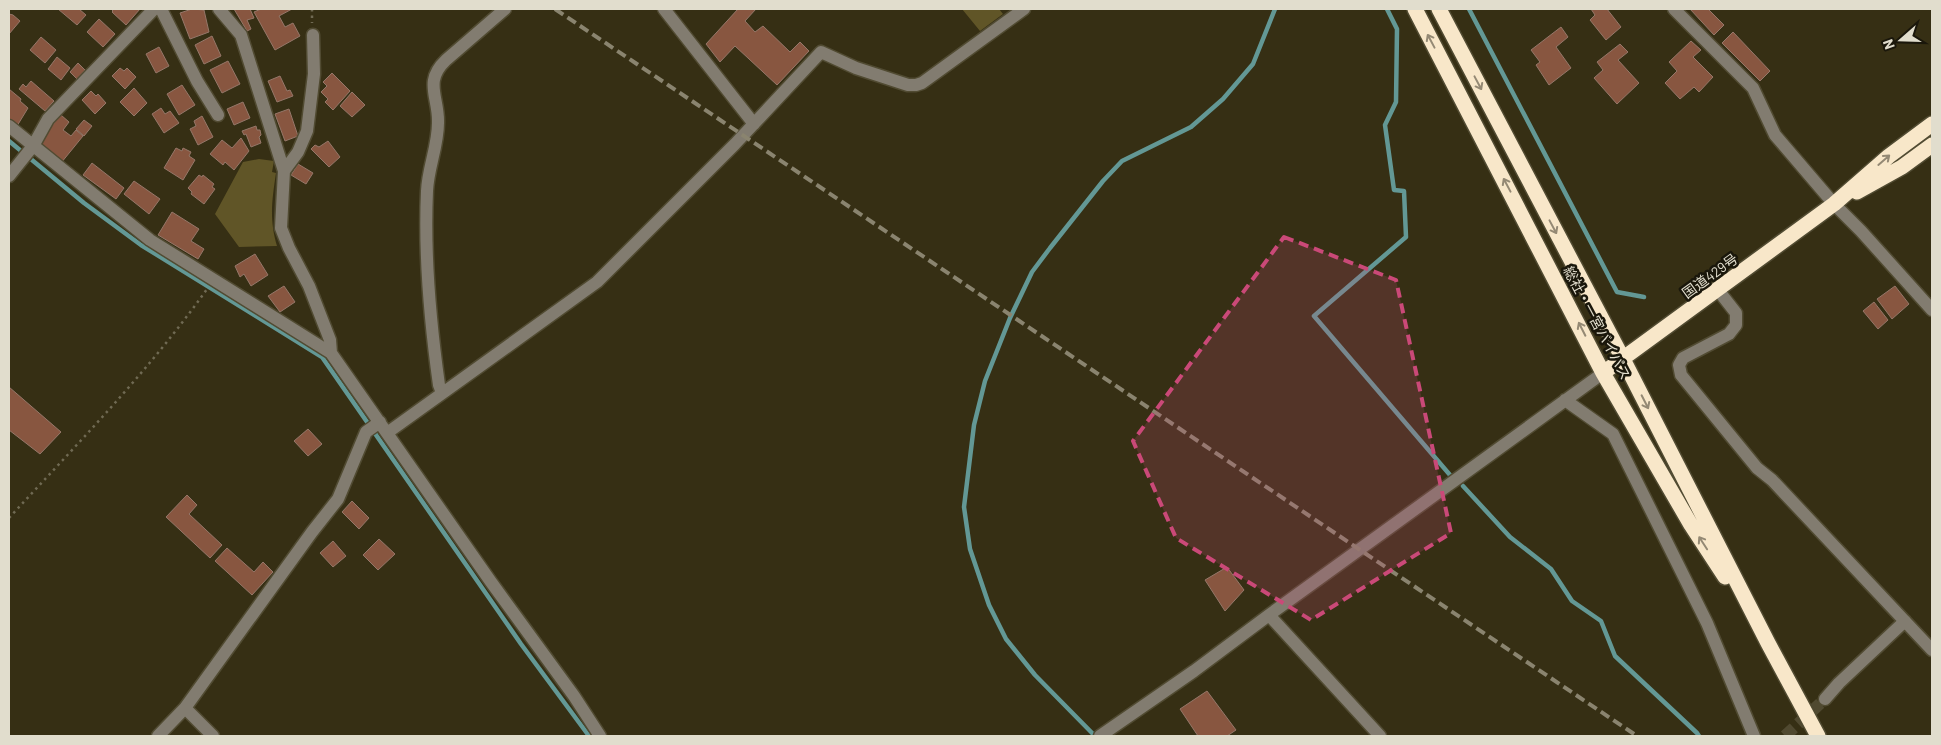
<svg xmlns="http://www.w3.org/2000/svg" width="1941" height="745" font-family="Barlow,'Noto Sans JP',sans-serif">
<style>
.green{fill:#605527}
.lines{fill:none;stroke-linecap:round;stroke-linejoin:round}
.stream{stroke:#639895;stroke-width:4.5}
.building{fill:#885640;stroke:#957769}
.minor-tunnel{stroke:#504930;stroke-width:12;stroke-dasharray:12 6;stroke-linecap:butt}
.minor-casing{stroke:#514b32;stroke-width:15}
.highway-casing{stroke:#514b32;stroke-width:18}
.path{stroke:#706a53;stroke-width:2.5;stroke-dasharray:2.5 4;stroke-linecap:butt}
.minor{stroke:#827c70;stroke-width:12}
.highway{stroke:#f8e7c9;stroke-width:15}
.rail{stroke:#8a846f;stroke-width:4;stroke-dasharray:10 5;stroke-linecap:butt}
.oneway{stroke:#948974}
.marked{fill:#ca4978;fill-opacity:0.2;stroke:#ca4978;stroke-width:4;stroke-dasharray:10 6;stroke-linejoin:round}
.labels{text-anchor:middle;stroke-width:5;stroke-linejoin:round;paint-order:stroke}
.street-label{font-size:14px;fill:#e1ddcd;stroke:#1a170b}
</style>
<rect width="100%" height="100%" fill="#362f14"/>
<!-- green -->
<path class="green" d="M962 9H999L1003 14 980 31Z
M259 159 274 161 272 172 276 173C272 200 269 219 277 246L239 247 215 214 243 162Z"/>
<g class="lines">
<!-- stream -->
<path class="stream" d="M1387 9 1397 29 1396 102 1385 125 1394 190 1404 191 1406 237 1314 316 1450 475
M1469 9 1617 292 1644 297
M9 141 84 203 141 245 322 357 521 644 589 736
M1463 486 1510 537 1551 569 1572 601 1601 621 1615 656 1697 733 1699 736
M1095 736 1035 675 1006 639 989 605 970 549 964 507 974 425 985 381 1010 318 1032 272 1050 248 1103 181 1122 161 1191 127 1223 99 1253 64 1275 9"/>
</g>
<!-- building -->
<path class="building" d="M58 9H79L86 15 77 25Z
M111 9H140L126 25 112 12 113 11Z
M192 9 204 10 209 32 190 39 180 13Z
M234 9H250L254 18 247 20 251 29 247 31Z
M261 9H292L279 16 285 27 293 23 300 36 275 50 254 12Z
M738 9H756L745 21 755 32 763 26 790 52 800 42 809 51 777 85 735 46 720 62 706 44Z
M1591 9H1607L1621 27 1606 40 1590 20 1595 15Z
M1690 9H1708L1724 25 1714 35Z
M9 14 13 15 20 21 9 34Z
M99 19 115 34 103 47 87 32Z
M1561 27 1568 37 1556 47 1571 68 1549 85 1536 65 1540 62 1531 50Z
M1733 32 1770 71 1760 81 1722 43Z
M212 36 221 56 204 64 195 45Z
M41 37 56 50 45 63 30 50Z
M1691 41 1701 50 1693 57 1713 77 1699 92 1694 87 1680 99 1665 83 1677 71 1669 62Z
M1620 44 1628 52 1618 60 1639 83 1617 104 1594 78 1603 70 1597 62Z
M159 47 169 66 156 73 146 54Z
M57 57 70 68 61 80 48 69Z
M228 61 240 84 222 93 210 70Z
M78 63 85 70 77 79 70 72Z
M120 68 124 71 127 68 136 77 125 89 112 76Z
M332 73 350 91 333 110 325 102 328 99 321 92 327 86 323 82Z
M280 76 287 91 290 90 293 96 277 102 268 81Z
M31 81 54 101 45 111 19 89 23 84 26 87Z
M182 85 195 105 179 115 167 94Z
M134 88 147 103 134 116 120 102Z
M9 89 21 99 20 101 28 108 17 126 9 119Z
M91 91 96 96 98 94 106 103 95 114 82 100Z
M352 92 365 105 352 117 340 106Z
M243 102 250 118 234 125 227 109Z
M161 108 165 114 170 111 179 123 164 133 152 114Z
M289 109 298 136 285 141 275 114Z
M61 115 69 122 63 130 71 136 76 130 83 136 61 163 37 143Z
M202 116 213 137 198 145 190 129 196 126 194 121Z
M84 120 92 126 84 136 76 129Z
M256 126 257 130H260L261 135 259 137 261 143 251 147 246 134 244 135 242 131Z
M241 138 249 151 234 170 225 162 223 165 210 154 222 140 232 148Z
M328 141 340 157 329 167 311 149 315 145 319 147Z
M176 148 182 151 183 148 191 152 189 156 195 160 183 180 164 168Z
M92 163 124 188 116 199 83 175Z
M298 164 313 173 306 184 291 175Z
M199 175 202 177 203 175 214 184 212 187 215 189 204 204 191 194 192 192 188 188Z
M134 181 160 199 149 214 124 194Z
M172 212 199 229 191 241 204 249 198 259 158 235Z
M255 254 268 275 251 286 244 274 240 277 235 266Z
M284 286 295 302 280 312 268 296Z
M1895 286 1909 304 1892 319 1877 299Z
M1874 302 1888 320 1878 329 1863 311Z
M9 387 61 432 40 454 9 430Z
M308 429 322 444 308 456 294 441Z
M187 495 197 505 189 514 222 545 210 558 166 517Z
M352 501 369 518 359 529 342 512Z
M379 539 395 554 378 570 363 555Z
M333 541 346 556 333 567 320 553Z
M227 548 254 572 263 562 273 572 252 595 215 561Z
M1227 567 1244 590 1225 611 1205 580Z
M1207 691 1236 730 1227 736H1198L1180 709Z"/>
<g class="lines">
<!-- minor-tunnel -->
<path class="minor-tunnel" d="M1785 736 1825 699"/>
<defs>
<path id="minor" d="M161 9 197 81 218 115
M219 9 241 35 284 171
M664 9 754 124
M1674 9 1753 88 1775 135 1834 204 1861 231 1932 310
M313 35 314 74 307 131 298 152 284 171 281 228 289 248 309 286 330 340 331 353
M9 126 150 240 331 353 491 582 574 696 600 736
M9 176 33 146 48 119 154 9
M1718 290 1736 313V325L1729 334 1683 358 1679 365 1681 375 1757 468 1772 480 1932 650
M442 393 439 385C430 321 424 256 427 191 428 168 438 146 438 123 439 97 423 82 446 60L505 9
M1565 400 1613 434 1707 623 1754 736
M387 433 597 282 735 144 821 52 856 68 908 85H916L922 83 1024 9
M1269 615 1380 736
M1825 699 1839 683 1905 621
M185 708 213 736
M158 736 185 708 312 532 338 499 366 432 380 422
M1100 736 1194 671 1269 615 1603 373"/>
<path id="highway" d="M1415 9 1603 373 1691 525 1725 577
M1439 9 1623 359 1768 643 1818 736
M1857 192 1902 167 1932 145
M1603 373 1834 204 1889 156 1932 124"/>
</defs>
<!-- minor casing -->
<use href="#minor" class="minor-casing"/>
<!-- highway casing -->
<use href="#highway" class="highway-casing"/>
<!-- path -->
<path class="path" d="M312 9V23
M9 518C77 444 149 371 207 289"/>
<!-- minor -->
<use href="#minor" class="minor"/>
<!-- highway -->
<use href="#highway" class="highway"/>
<!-- rail -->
<path class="rail" d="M555 9 1637 736"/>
</g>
<!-- one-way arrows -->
<defs><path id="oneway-shaft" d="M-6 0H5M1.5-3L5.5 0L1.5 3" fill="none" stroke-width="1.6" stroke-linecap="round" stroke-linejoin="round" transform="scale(1.25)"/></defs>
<g class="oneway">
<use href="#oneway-shaft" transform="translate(1431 41) rotate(-118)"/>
<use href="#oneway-shaft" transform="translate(1478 83) rotate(62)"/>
<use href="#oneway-shaft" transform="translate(1884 160) rotate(-41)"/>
<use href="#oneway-shaft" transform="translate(1507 185) rotate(-118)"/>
<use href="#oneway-shaft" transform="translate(1553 227) rotate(62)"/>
<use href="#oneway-shaft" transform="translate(1582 329) rotate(-117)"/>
<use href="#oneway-shaft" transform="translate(1645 402) rotate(63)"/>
<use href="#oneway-shaft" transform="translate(1703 543) rotate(-123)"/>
</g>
<!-- marked area -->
<path class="marked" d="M1284 237 1396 280 1451 533 1311 620 1176 538 1133 441Z"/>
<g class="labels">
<!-- street labels -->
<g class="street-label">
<text transform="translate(1710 276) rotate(-36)" y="5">国道429号</text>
<text transform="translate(1597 323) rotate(62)" y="5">総社・一宮バイパス</text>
</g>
</g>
<!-- border -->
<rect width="1941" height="745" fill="none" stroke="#e1ddcd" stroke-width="20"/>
<!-- north arrow -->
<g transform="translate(1901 40) rotate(250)" stroke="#1a170b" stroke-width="4" paint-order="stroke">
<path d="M0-4L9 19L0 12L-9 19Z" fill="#e1ddcd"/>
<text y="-8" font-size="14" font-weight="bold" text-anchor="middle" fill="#e1ddcd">N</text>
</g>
</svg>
